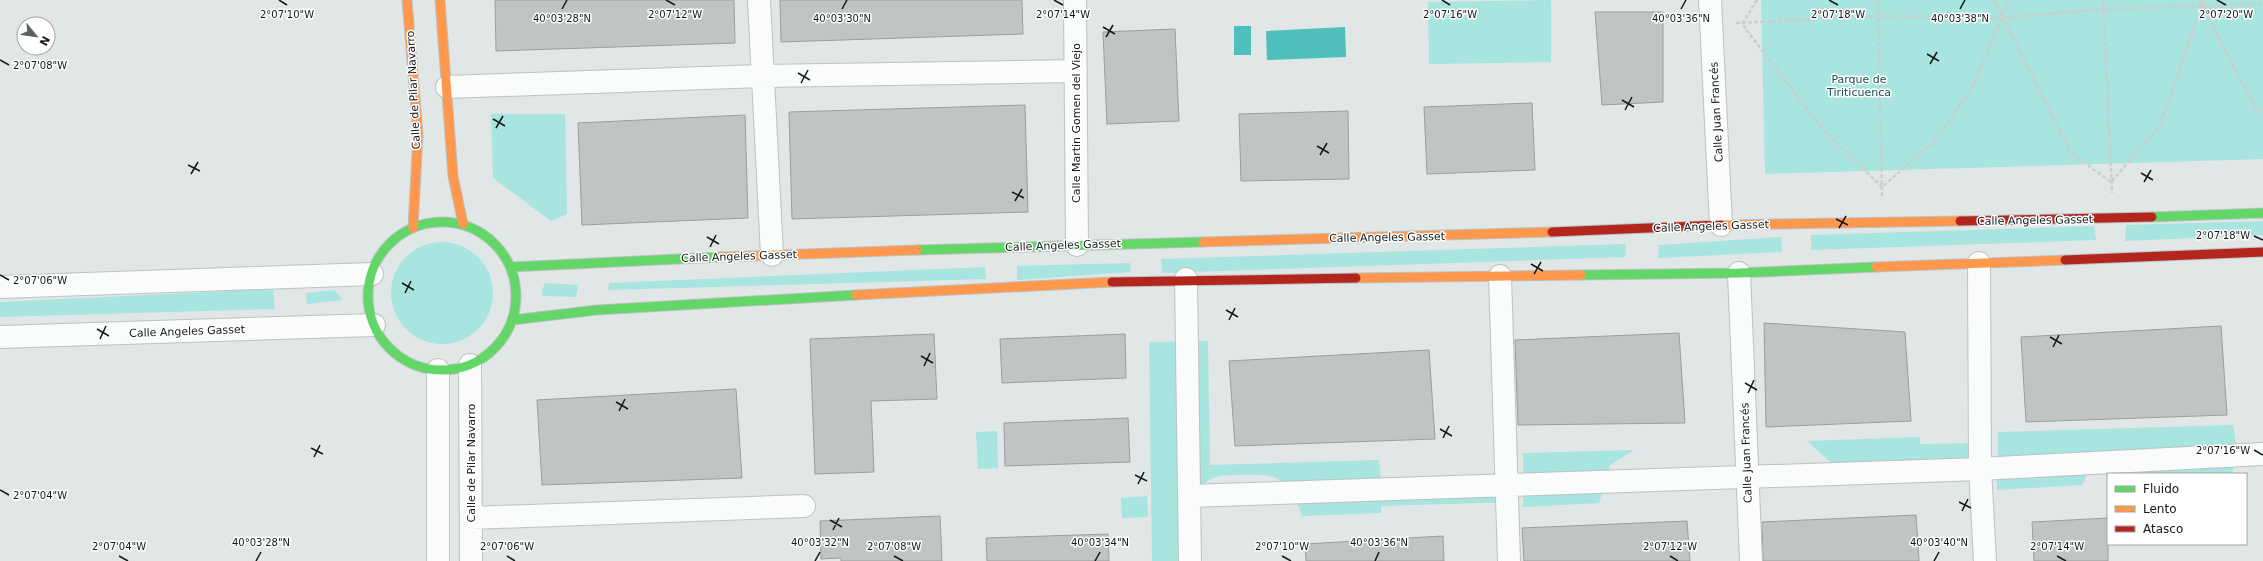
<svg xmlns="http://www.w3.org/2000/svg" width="2263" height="561" font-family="'DejaVu Sans',sans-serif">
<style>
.green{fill:#a8e4e0}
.water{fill:#4ebfbc}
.building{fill:#c0c5c4;stroke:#9a9f9e}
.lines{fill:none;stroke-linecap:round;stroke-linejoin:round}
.street-casing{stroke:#bdc2c2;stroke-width:24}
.fast-casing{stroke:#bdc2c2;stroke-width:11}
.slow-casing{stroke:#bdc2c2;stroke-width:11}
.jam-casing{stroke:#bdc2c2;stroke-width:11}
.path{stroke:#cccece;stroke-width:2.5;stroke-dasharray:4 2;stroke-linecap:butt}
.street{stroke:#fafbfb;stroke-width:22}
.fast{stroke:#63d668;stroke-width:9}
.slow{stroke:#ff974d;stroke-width:9}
.jam{stroke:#b3261e;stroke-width:9}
.ticks{fill:none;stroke:#141818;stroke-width:1.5}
.labels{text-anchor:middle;stroke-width:3;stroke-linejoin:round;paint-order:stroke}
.park-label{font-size:11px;fill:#164f4d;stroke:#fff}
.street-label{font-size:11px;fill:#141818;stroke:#fff}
.ticks-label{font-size:10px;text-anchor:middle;fill:#141818;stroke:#fff;stroke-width:3;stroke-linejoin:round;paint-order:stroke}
</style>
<rect width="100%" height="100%" fill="#e0e7e6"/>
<!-- green -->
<path class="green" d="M1551 0V62L1429 64 1428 2Z
M1761 0H2263V159L1765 174Z
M491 114H565L567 214 551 221 493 178Z
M2263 221V235L2125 241 2126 225Z
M2094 226 2096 240 1811 250V235Z
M1781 237 1782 252 1658 258 1659 245Z
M391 293a51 51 0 1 1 102 0a51 51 0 1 1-102 0Z
M1626 244 1625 257 1162 273 1161 259Z
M1130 263 1131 272 1017 280V266Z
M985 267 986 279 608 290 609 283Z
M545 283 578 285 576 297 543 296 542 290Z
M273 289 275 309 0 317V302Z
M335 290 342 300 307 304 306 293Z
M1208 341 1210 465 1379 460 1381 478 1516 473 1517 502 1381 506V513L1302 516C1298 502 1290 486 1276 478 1266 473 1232 475 1220 476 1213 477 1206 482 1200 486L1190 561H1152L1149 342Z
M2233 425 2236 443H2263L2234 463 2232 474H2147L2144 469 2095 459 2082 485 1997 490 1998 432Z
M997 431 998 468 978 469 976 432Z
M1920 437V444L1986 443 1990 481 1855 484 1807 441Z
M1634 450 1610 465 1599 503 1523 507V453Z
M1147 496 1148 517 1122 518 1121 498Z"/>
<!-- water -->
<path class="water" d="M1234 26H1251V55H1234Z
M1345 27 1346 57 1267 60 1266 31Z"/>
<!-- building -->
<path class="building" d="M495 0H734L735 43 496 51Z
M780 0H1022L1023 34 781 42Z
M1595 12H1663V102L1602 105Z
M1175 29 1179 121 1107 124 1103 32Z
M1532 103 1535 170 1427 174 1424 107Z
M1025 105 1028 212 792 219 789 112Z
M1348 111 1349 179 1241 181 1239 114Z
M745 115 748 218 582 225 578 123Z
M1764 323 1905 332 1911 421 1766 427Z
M2221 326 2227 415 2026 422 2021 337Z
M1679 333 1685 423 1518 425 1515 340Z
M934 334 937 399 871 401 874 472 815 474 810 339Z
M1125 334 1126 378 1002 383 1000 339Z
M1429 350 1435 439 1235 446 1229 361Z
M736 389 742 478 542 485 537 400Z
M1128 418 1130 462 1005 466 1004 423Z
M1916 515 1919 561H1763L1762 522Z
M940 516 942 561H841V558L821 559 820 521Z
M2108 518V561H2034L2032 522Z
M1687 521 1690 561H1524L1522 528Z
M1108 534 1109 561H987L986 538Z
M1443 536 1444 561H1306L1305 544Z"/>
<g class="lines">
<defs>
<path id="street" d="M759 0 772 255
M1075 0 1077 245
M1710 0 1721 225
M447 87 762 76 1076 71
M1979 263 1980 469 1985 561
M1739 273 1751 561
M1500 276 1509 561
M1186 279 1190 561
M0 287 372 274
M0 337 374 325
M470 365 471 561
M1189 496 1980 469 2263 454
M471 518 804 506
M438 561V370"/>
<path id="fast" d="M2152 217 2263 213
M368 296a74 74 0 1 1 148 0a74 74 0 1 1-148 0Z
M917 250 1203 242
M511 267 721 257
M1581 275 1739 273 1876 267
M512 320 597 310 856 295"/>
<path id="slow" d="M407 0 418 135 413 228
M440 0 453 176 463 224
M1721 225 1960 221
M1203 242 1552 232
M721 257 917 250
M1876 267 2065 260
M1356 278 1581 275
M856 295 1112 282"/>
<path id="jam" d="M1960 221 2152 217
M1552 232 1721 225
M2065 260 2263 252
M1112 282 1356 278"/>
</defs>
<!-- street casing -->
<use href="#street" class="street-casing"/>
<!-- fast casing -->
<use href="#fast" class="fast-casing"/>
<!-- slow casing -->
<use href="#slow" class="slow-casing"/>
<!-- jam casing -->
<use href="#jam" class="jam-casing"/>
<!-- path -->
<path class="path" d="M1757 0 1742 24 1824 131 1882 187 1935 141 1973 86 2009 0
M1878 0 1882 197
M1994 0 2071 153 2111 182 2159 127 2204 0
M2103 0 2112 193
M2199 0 2255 107 2263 115
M1736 23 1878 16 2002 18 2103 9 2263 4"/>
<!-- street -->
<use href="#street" class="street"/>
<!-- fast -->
<use href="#fast" class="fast"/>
<!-- slow -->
<use href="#slow" class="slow"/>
<!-- jam -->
<use href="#jam" class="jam"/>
</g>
<!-- ticks -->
<path class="ticks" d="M279 0 287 5M666 0 675 5M1054 0 1063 5M1442 0 1450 5M1829 0 1838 5M2217 0 2226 5M562 9 567 0M842 9 847 0M1681 9 1686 0M1960 9 1965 0M1103 27 1115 34M1106 37 1113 25M1927 54 1939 61M0 60 9 65M1930 64 1937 52M798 73 810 80M801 83 808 70M1622 100 1634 107M1625 110 1632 97M493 119 505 126M496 128 503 116M1317 146 1329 153M1320 155 1327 143M188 165 200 171M2141 173 2153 180M191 174 198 162M2144 182 2151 170M1012 192 1024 198M1015 201 1022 189M1836 219 1848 225M1839 228 1846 216M2254 236 2263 240M707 237 719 244M710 247 716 235M1531 264 1543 271M1534 274 1541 262M0 275 9 280M402 283 414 290M405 293 411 281M1226 310 1238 317M1229 320 1235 308M97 329 109 336M2050 337 2062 344M100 339 106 326M2053 347 2059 335M921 356 933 363M924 366 930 353M1745 383 1757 390M1748 393 1754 380M616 402 628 409M619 411 625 399M1440 429 1452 436M1443 438 1449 426M311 448 323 454M2254 450 2263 455M314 457 320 445M1135 475 1147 481M1138 484 1144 472M0 490 9 495M1959 502 1971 508M1962 511 1968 499M830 520 842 527M833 530 839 518M119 556 128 561M507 556 515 561M894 556 903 561M1282 556 1291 561M1670 556 1678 561M2057 556 2066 561M256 561 261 552M815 561 820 552M1095 561 1100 552M1375 561 1379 552M1934 561 1939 552"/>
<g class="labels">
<!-- park labels -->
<g class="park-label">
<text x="1859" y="83">Parque de<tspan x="1859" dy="13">Tiriticuenca</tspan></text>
</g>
<!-- street labels -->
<g class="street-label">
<text transform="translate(413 90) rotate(-93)" y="4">Calle de Pilar Navarro</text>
<text transform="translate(1716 112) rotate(-93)" y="4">Calle Juan Francés</text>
<text transform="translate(1076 123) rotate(-90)" y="4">Calle Martin Gomen del Viejo</text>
<text transform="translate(2035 220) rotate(-1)" y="4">Calle Angeles Gasset</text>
<text transform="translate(1711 226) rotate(-2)" y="4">Calle Angeles Gasset</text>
<text transform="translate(1387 237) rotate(-1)" y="4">Calle Angeles Gasset</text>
<text transform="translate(1063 245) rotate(-2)" y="4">Calle Angeles Gasset</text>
<text transform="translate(739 256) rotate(-2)" y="4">Calle Angeles Gasset</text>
<text transform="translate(187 331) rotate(-2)" y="4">Calle Angeles Gasset</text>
<text transform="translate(1746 453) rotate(-92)" y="4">Calle Juan Francés</text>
<text transform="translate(471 463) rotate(-90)" y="4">Calle de Pilar Navarro</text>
</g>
</g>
<g class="ticks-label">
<text x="1063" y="18">2°07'14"W</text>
<text x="287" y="18">2°07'10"W</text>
<text x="675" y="18">2°07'12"W</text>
<text x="1450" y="18">2°07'16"W</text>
<text x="1838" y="18">2°07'18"W</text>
<text x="2226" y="18">2°07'20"W</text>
<text x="562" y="22">40°03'28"N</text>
<text x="842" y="22">40°03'30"N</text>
<text x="1681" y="22">40°03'36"N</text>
<text x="1960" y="22">40°03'38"N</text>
<text x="40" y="69">2°07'08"W</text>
<text x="2223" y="239">2°07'18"W</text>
<text x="40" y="284">2°07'06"W</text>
<text x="2223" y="454">2°07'16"W</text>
<text x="40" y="499">2°07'04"W</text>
<text x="261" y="546">40°03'28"N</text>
<text x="820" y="546">40°03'32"N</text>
<text x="1100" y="546">40°03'34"N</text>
<text x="1379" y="546">40°03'36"N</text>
<text x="1939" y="546">40°03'40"N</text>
<text x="119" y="550">2°07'04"W</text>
<text x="507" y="550">2°07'06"W</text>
<text x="894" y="550">2°07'08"W</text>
<text x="1282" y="550">2°07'10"W</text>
<text x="1670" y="550">2°07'12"W</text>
<text x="2057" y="550">2°07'14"W</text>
</g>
<!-- legend -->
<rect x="2107" y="473" width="140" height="72" fill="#ffffff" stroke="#a1a3a3"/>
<rect x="2115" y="486" width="20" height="6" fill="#63d668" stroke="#a1a3a3"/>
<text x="2143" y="493" font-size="12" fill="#141818">Fluido</text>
<rect x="2115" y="506" width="20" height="6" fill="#ff974d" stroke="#a1a3a3"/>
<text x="2143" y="513" font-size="12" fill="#141818">Lento</text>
<rect x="2115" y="526" width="20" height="6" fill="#b3261e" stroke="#a1a3a3"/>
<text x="2143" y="533" font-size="12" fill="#141818">Atasco</text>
<!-- north arrow -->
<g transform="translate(36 36) rotate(119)"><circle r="19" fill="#ffffff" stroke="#a1a3a3"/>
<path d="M0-3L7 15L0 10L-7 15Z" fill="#5b6060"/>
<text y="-6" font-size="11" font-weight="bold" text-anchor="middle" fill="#141818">N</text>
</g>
</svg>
